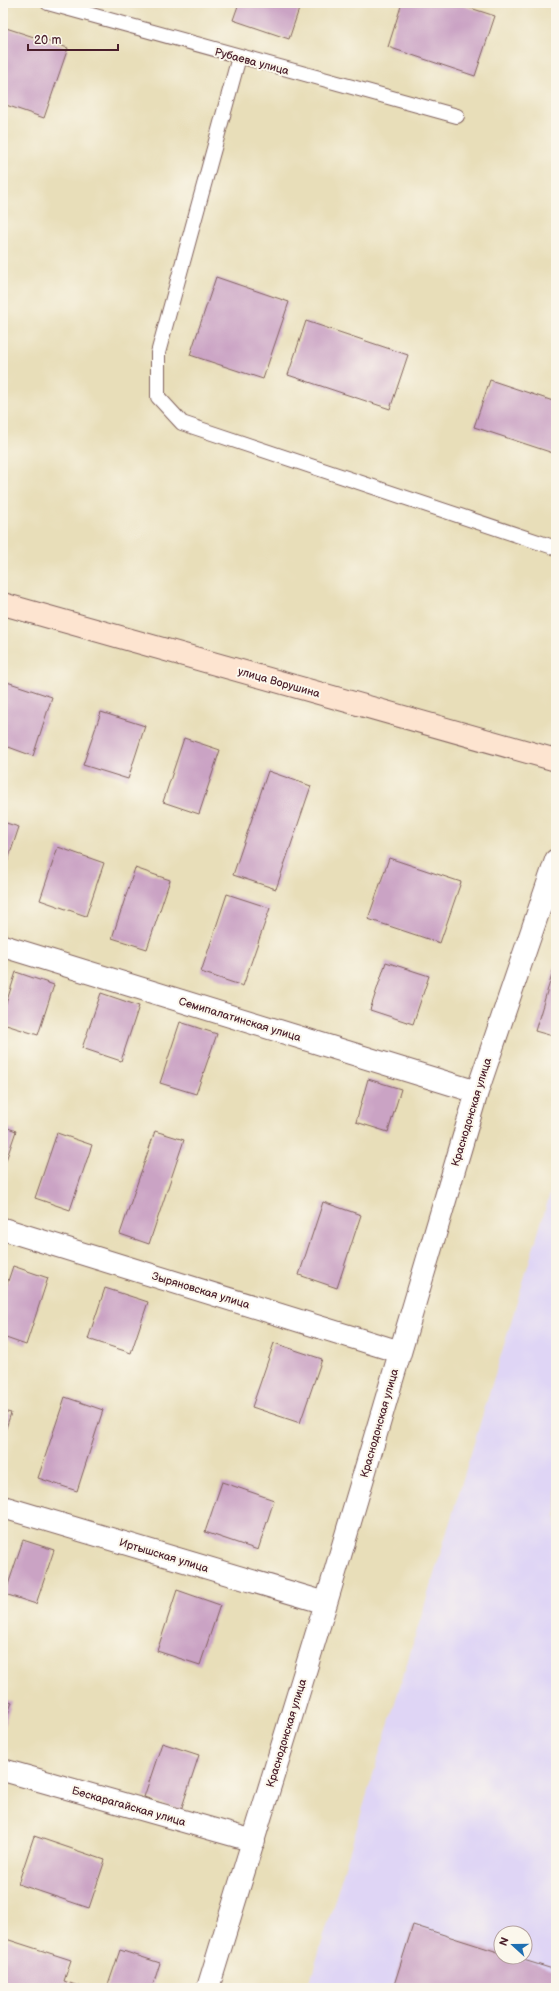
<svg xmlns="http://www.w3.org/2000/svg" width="559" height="1991" font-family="'Balsamiq Sans',sans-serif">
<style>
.built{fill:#dfd5f5;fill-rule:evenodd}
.building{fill:#caa3c4}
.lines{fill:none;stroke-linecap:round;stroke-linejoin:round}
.lane-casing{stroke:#81625d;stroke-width:16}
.street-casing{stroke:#81625d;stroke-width:24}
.secondary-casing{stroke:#81625d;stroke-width:24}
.lane{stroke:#fff;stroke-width:14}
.street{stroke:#fff;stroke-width:22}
.secondary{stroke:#fde4d0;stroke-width:22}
.labels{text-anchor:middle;stroke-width:4;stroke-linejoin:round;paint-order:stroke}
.street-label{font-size:11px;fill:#4a1f2b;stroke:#fbf7ec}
</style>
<rect width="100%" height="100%" fill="#fbf7ec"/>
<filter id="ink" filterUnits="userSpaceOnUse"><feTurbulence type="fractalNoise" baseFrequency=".025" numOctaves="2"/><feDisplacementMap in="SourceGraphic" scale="8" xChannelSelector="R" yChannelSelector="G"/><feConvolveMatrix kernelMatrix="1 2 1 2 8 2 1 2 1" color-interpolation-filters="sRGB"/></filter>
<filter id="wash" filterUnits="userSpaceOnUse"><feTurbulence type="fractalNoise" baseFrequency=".012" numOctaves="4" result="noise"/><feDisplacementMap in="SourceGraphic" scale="16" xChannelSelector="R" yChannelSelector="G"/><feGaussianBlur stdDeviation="0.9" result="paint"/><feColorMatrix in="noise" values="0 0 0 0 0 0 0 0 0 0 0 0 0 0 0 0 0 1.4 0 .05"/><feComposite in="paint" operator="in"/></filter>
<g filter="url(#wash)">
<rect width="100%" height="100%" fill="#e8deb9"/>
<!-- built -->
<path class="built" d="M556 1174V1988H308ZM501 1933H525V1957H501Z"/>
<g id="blocks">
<!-- building -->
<path class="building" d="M239 3H301L289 39 233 20Z
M402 3H455L495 16 475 76 388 47Z
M3 27 68 48 44 118 3 104Z
M216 277 289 302 263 379 190 355Z
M306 321 408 355 390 409 288 375Z
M490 380 556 402V454L474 427Z
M7 682 52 697 33 756 3 745V695Z
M101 712 145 726 128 779 83 765Z
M184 738 220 750 199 814 163 802Z
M268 771 311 786 276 889 233 875Z
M3 822 19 827 3 875Z
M58 847 104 863 86 916 40 900Z
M389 858 461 882 440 943 368 919Z
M135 868 170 880 147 949 112 938Z
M227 894 270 908 243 986 201 972Z
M386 962 429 976 413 1024 370 1010Z
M556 962V1037L535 1031Z
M16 972 54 985 38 1035 3 1024V1013Z
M101 993 139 1006 121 1061 82 1048Z
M180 1022 217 1034 196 1094 160 1083Z
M368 1079 401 1089 388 1132 356 1122Z
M3 1126 16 1131 3 1169Z
M155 1131 184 1140 149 1244 120 1234Z
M57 1133 92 1145 70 1210 35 1198Z
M323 1202 361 1215 337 1288 299 1275Z
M13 1266 48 1278 26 1345 3 1337V1296Z
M105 1288 148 1302 131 1353 88 1339Z
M274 1343 322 1359 300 1423 252 1407Z
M65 1397 103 1410 77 1491 38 1478Z
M3 1411 11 1413 3 1437Z
M222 1482 274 1500 258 1550 205 1532Z
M23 1540 54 1550 36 1604 5 1594Z
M177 1590 220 1605 200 1665 157 1651Z
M3 1699 12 1702 3 1728Z
M162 1743 199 1755 181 1810 144 1797Z
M34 1836 105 1860 89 1908 18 1884Z
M413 1925 501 1953V1957H514L556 1970V1988H393Z
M3 1938 71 1960 64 1981 84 1988H3Z
M120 1950 160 1963 152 1988H107Z"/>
</g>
</g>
<g filter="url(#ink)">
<use href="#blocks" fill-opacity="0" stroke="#81625d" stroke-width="1"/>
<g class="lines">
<defs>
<path id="lane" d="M48 3 457 116
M239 57 158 353V397L182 423 556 548"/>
<path id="street" d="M3 946 477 1092
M3 1229 400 1352
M3 1507 326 1603
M3 1770 254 1841
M208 1988 326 1603 477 1092 556 860"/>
<path id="secondary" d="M3 604 556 760"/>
</defs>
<!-- lane casing -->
<use href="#lane" class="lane-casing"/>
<!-- street casing -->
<use href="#street" class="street-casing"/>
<!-- secondary casing -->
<use href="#secondary" class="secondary-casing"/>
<!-- lane -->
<use href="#lane" class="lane"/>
<!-- street -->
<use href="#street" class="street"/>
<!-- secondary -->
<use href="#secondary" class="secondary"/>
</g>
</g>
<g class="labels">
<!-- street labels -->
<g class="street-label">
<text transform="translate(252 61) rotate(15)" y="4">Рубаева улица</text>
<text transform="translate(279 682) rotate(16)" y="4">улица Ворушина</text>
<text transform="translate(240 1019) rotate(17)" y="4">Семипалатинская улица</text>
<text transform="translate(471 1112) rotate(-73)" y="4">Краснодонская улица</text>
<text transform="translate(201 1290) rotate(17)" y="4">Зыряновская улица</text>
<text transform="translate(379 1423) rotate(-74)" y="4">Краснодонская улица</text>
<text transform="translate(164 1555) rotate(17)" y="4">Иртышская улица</text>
<text transform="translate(286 1733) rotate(-73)" y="4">Краснодонская улица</text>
<text transform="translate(129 1806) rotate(16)" y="4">Бескарагайская улица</text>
</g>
</g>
<!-- margin -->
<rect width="559" height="1991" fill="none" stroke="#fbf7ec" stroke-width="16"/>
<!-- north arrow -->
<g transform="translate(513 1945) rotate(291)"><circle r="19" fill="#fbf7ec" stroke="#b4a19f"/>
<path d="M0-3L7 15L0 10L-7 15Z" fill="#1f6fb2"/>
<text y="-6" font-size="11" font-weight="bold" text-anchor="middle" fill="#4a1f2b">N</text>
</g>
<!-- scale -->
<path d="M28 44v6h90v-6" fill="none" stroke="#4a1f2b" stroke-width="2"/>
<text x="34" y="44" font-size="12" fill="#4a1f2b" stroke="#fbf7ec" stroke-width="3" paint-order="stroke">20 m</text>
</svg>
